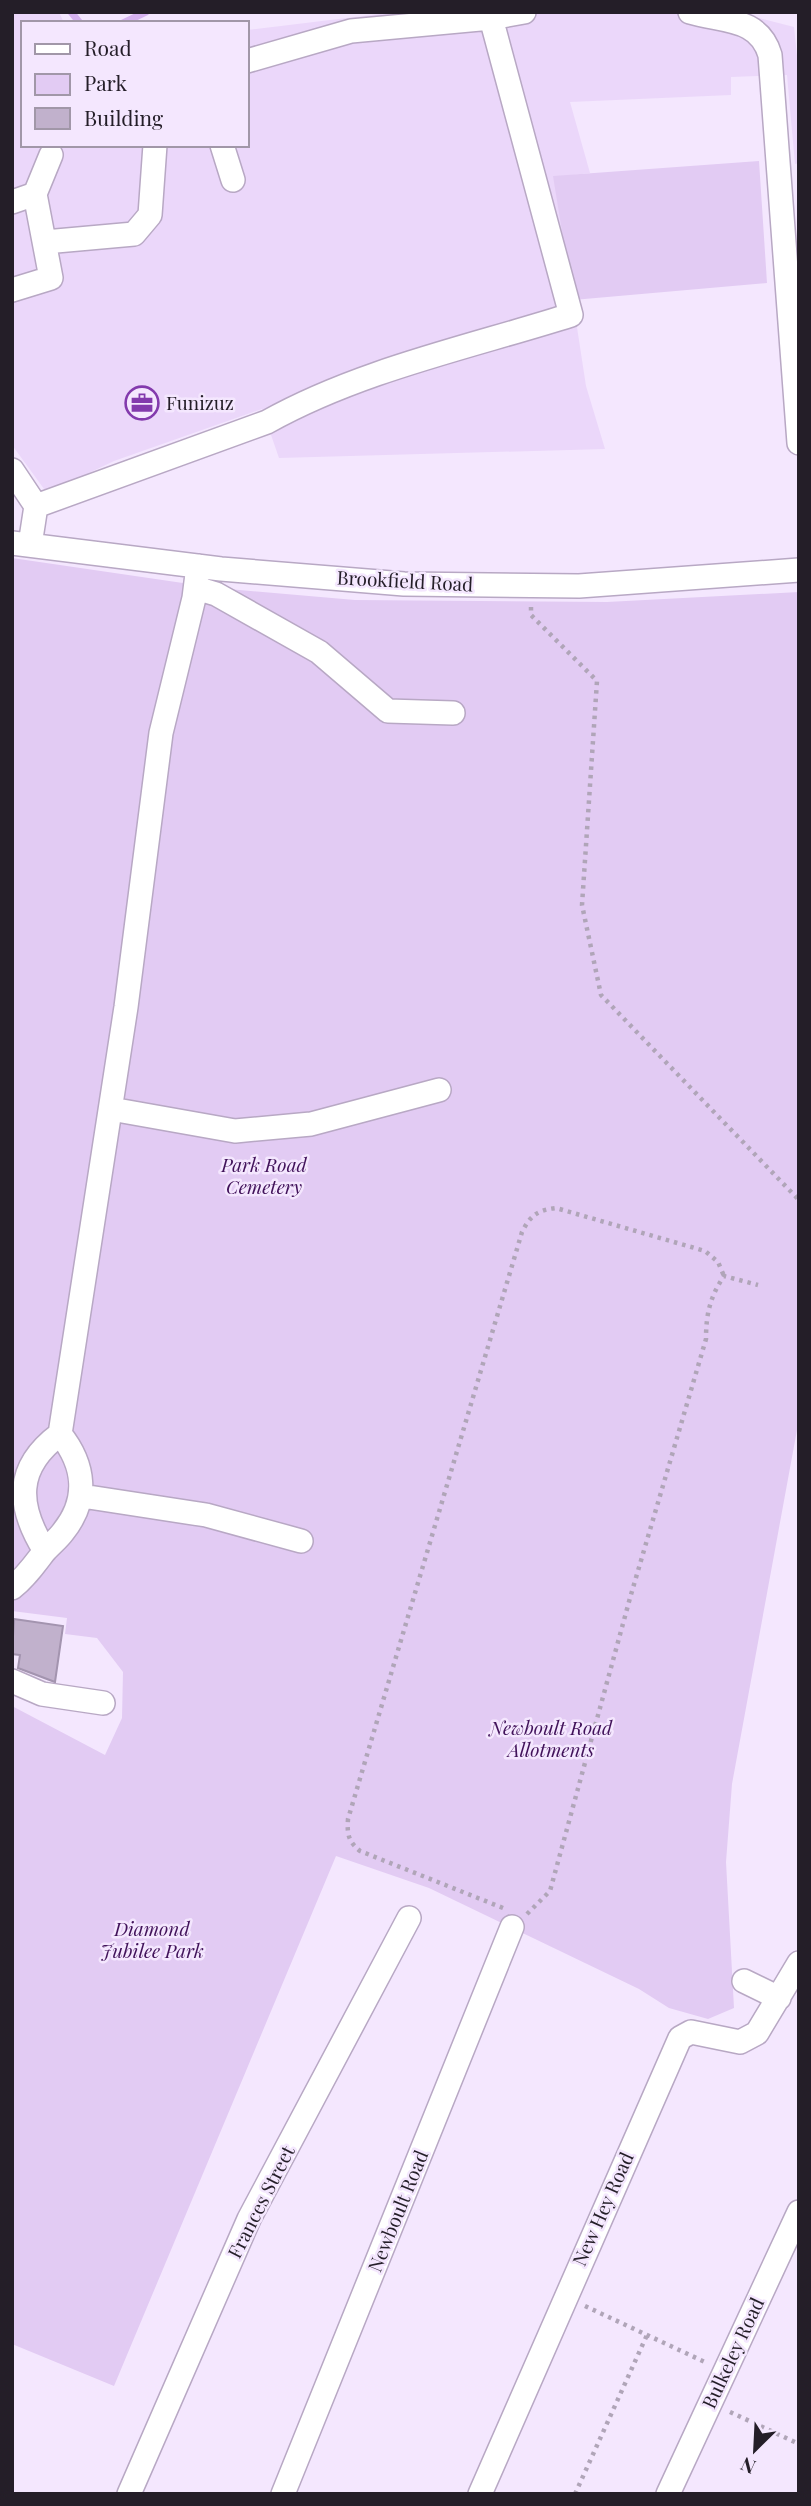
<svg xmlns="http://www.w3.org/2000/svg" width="811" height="2506" font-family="'Playfair Display',serif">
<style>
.built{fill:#ebd7fa}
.green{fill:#e2cbf3}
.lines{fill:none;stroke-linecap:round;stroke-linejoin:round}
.stream{stroke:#d6b2f0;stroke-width:7}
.building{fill:#c1b1cc;stroke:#a394af;stroke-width:2}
.minor-casing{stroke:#b8a8c4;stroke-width:26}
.path{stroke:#b0a5b8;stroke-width:4.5;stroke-dasharray:3.5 5;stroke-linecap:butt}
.minor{stroke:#fff;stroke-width:23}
.labels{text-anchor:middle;stroke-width:5;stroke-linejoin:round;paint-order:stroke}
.poi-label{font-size:19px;fill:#241e28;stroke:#f4e7fe;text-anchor:start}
.street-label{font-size:19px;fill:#241e28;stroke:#f4e7fe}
.park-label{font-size:19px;font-style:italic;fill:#41125a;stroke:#f4e7fe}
</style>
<rect width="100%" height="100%" fill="#f4e7fe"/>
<!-- built -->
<path class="built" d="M12 12H59L64 23H23V145H247V30L396 12H736L794 27 799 75V163L795 164 787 75 731 77V95L570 102 590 173 554 177 586 386 605 449 279 458 262 409 114 461 47 493 12 445Z"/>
<!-- green -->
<path class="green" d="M759 161 767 283 573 300 553 176Z
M12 558 217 588 355 600 607 602 799 592V1419L732 1784 726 1862 734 2008 708 2019 669 2008 639 1989 429 1888 336 1856 114 2386 12 2344V1706L105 1755 122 1718 123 1672 97 1638 65 1634 67 1618 12 1611Z"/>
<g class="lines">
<!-- stream -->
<path class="stream" d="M71 12 80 23
M123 23 146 12"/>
</g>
<!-- building -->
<path class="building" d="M14 1619 63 1626 55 1682 18 1668 20 1655 12 1654Z"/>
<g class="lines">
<defs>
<path id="minor" d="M690 12C723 22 759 17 770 55L799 443
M491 18 524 12
M222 145 233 180
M12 202 35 194
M45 242 134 234 150 215 155 145
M12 290 51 278 35 194 51 155
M12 470 36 506
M12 543 221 569 404 584 579 586 799 570
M30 545 36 506 267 422C360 370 470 347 571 315L491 18 351 31 247 61
M196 588 216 594 319 652 388 711 453 713
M111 1109 235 1131 311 1124 439 1090
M82 1496 206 1515 301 1541
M45 1551C17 1506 14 1468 60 1434
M12 1588C26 1577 34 1565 44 1552 50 1545 58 1539 63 1532 89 1500 85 1465 60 1434L126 1007 161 733 194 598 198 566
M12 1681 42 1694 103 1703
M744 1981 779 1998
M129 2494 249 2219 409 1918
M283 2494 512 1927
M480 2494 680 2038 691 2032 740 2042 757 2033 799 1963
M668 2494 799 2212"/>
</defs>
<!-- minor casing -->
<use href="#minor" class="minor-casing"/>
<!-- path -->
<path class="path" d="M531 607V615L597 681 582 905 601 995 799 1200
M503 1908 360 1851C348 1841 347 1834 348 1819L522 1232C530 1216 537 1210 556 1208L705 1251 718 1262 724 1276
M527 1914 550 1891 630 1598 706 1339C706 1314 710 1297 724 1276L758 1285
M585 2306 707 2363
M730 2412 799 2444
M575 2494 647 2335"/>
<!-- minor -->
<use href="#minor" class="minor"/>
</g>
<!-- icons -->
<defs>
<symbol id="office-ring" viewBox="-11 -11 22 22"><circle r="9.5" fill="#f4e7fe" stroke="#833aad" stroke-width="1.5"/><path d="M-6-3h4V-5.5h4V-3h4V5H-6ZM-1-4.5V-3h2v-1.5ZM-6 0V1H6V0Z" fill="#833aad"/></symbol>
</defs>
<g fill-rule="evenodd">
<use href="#office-ring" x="123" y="384" width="38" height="38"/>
</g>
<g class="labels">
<!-- poi labels -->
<g class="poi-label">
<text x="166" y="410">Funizuz</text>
</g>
<!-- street labels -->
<g class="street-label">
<text transform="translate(405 581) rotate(3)" y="7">Brookfield Road</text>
<text transform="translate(261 2202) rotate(-63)" y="7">Frances Street</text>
<text transform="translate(603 2209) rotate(-66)" y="7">New Hey Road</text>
<text transform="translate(398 2211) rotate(-68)" y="7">Newboult Road</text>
<text transform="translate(733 2353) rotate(-65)" y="7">Bulkeley Road</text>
</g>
<!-- park labels -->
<g class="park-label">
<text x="264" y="1172">Park Road<tspan x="264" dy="22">Cemetery</tspan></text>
<text x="551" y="1735">Newboult Road<tspan x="551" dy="22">Allotments</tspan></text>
<text x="152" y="1936">Diamond<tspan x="152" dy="22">Jubilee Park</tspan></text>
</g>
</g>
<!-- border -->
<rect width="811" height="2506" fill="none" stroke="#241e28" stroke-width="28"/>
<!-- legend -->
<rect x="21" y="21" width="228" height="126" fill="#f4e7fe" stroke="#a197a8" stroke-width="2"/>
<rect x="35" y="44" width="35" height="10" fill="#ffffff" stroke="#a197a8" stroke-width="2"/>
<text x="84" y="56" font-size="21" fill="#241e28">Road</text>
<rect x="35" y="74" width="35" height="21" fill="#e2cbf3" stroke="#a197a8" stroke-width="2"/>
<text x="84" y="91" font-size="21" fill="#241e28">Park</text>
<rect x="35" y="108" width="35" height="21" fill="#c1b1cc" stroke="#a197a8" stroke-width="2"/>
<text x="84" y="126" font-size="21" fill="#241e28">Building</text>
<!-- north arrow -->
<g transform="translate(755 2450) rotate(204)" stroke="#f4e7fe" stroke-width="5" paint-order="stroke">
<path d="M0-5L12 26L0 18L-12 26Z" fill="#241e28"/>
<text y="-10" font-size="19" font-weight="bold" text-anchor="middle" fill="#241e28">N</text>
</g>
</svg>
